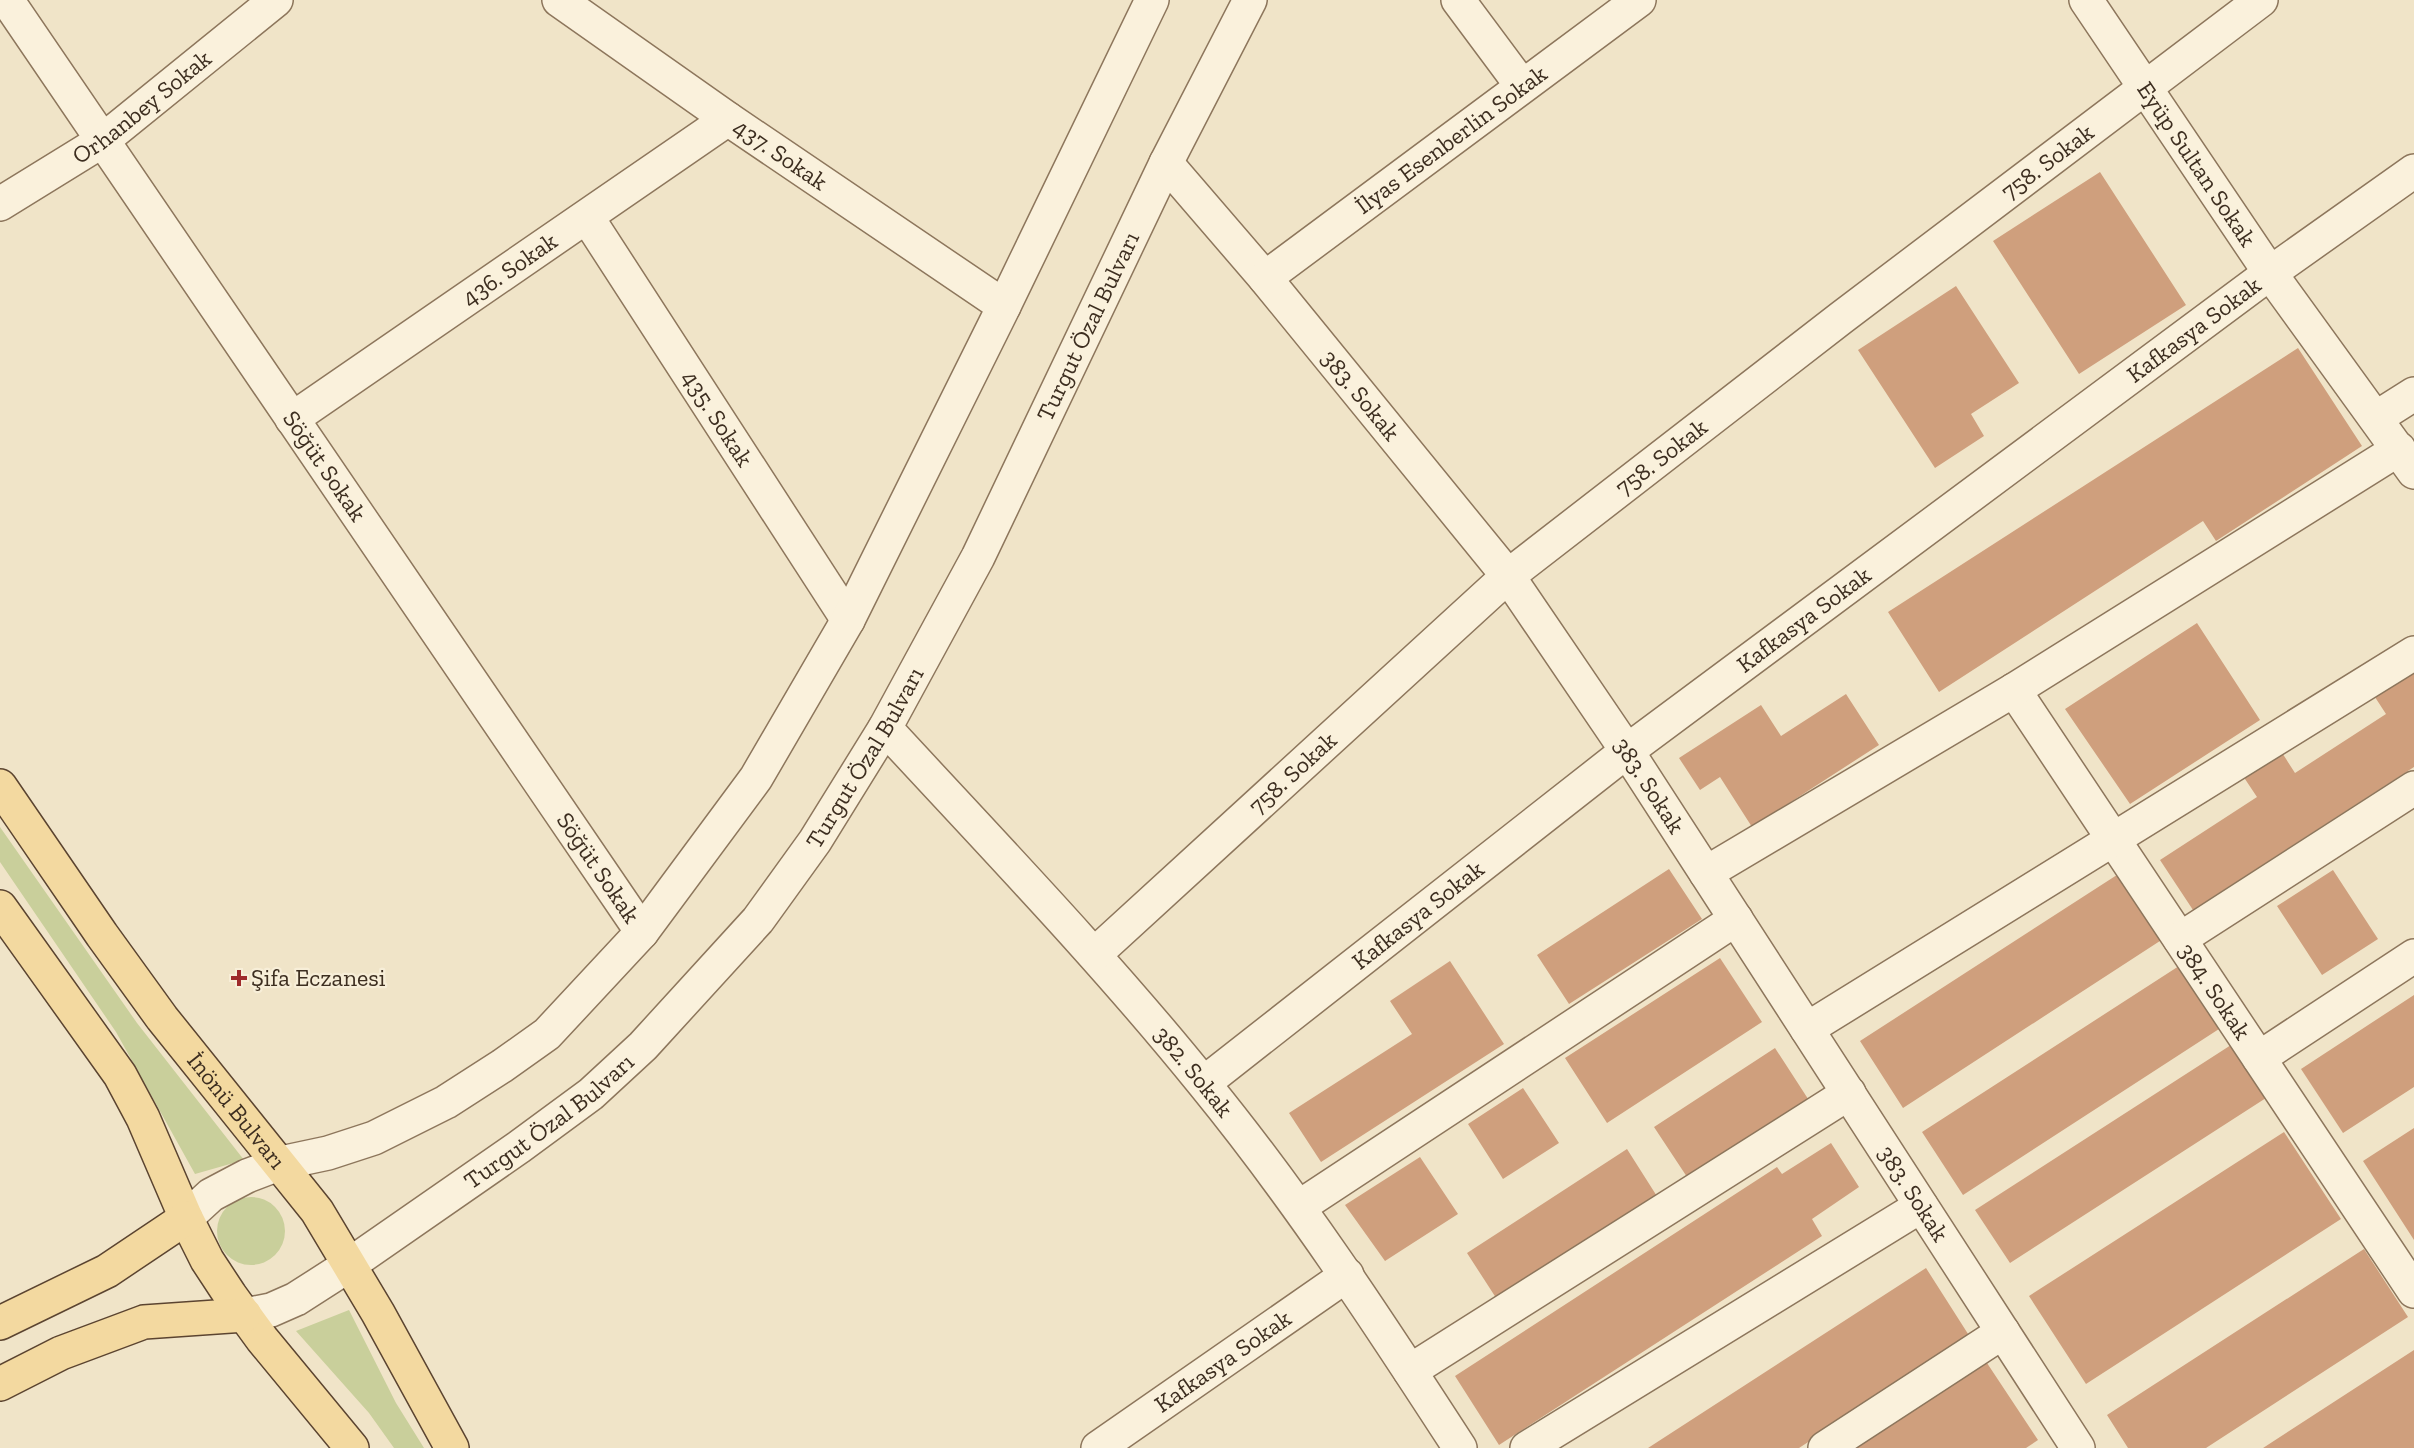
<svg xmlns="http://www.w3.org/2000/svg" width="2414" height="1448" font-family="'Zilla Slab',serif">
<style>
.green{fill:#c9cf9b}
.building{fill:#cf9f7d}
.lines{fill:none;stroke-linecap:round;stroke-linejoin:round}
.minor-casing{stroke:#8d765c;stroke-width:36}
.major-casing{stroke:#5b4430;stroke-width:36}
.minor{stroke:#faf1dc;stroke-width:33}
.major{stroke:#f3d9a0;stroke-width:33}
.poi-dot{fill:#9e2a2b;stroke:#f7eed8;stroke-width:2}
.labels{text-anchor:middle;stroke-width:4.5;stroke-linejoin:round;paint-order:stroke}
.street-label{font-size:24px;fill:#3d2e20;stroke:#f7eed8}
.poi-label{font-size:24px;fill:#3d2e20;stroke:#f7eed8;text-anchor:start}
</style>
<rect width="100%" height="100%" fill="#f0e4c8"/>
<!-- green -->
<path class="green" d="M0 827 137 1023 244 1160 195 1174 116 1032 0 862Z
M217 1231a34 34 0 1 1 68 0a34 34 0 1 1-68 0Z
M349 1310 396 1403 424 1448H394L369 1413 296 1331Z"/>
<!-- building -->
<path class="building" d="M2100 172 2186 305 2079 374 1993 241Z
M1956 286 2019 383 1971 414 1984 436 1935 468 1858 350Z
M2298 348 2362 446 2216 541 2203 521 1939 692 1888 612Z
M2197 623 2260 720 2130 804 2065 709Z
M2414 663V767L2193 910 2160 860 2257 797 2239 770 2277 745 2295 773 2386 714 2371 691Z
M1846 694 1879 745 1752 827 1720 777 1700 790 1679 758 1761 705 1781 736Z
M1669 869 1702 919 1569 1004 1537 955Z
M2333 870 2378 939 2322 975 2277 906Z
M2120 873 2163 939 1903 1108 1860 1041Z
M1720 958 1762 1022 1607 1123 1565 1058Z
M1450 961 1504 1044 1321 1162 1289 1113 1412 1034 1390 1001Z
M2179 966 2219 1029 1963 1195 1922 1132Z
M2414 995V1087L2343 1133 2301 1069Z
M2231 1045 2266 1098 2010 1263 1975 1210Z
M1775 1048 1812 1105 1691 1183 1654 1127Z
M1523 1088 1559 1143 1503 1179 1468 1124Z
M2414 1128V1240L2363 1161Z
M2284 1132 2341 1219 2086 1384 2029 1296Z
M1831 1143 1859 1187 1812 1219 1822 1236 1499 1445 1455 1376 1777 1167 1782 1174Z
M1627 1149 1660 1201 1500 1304 1467 1253Z
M1420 1157 1458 1214 1385 1261 1345 1205Z
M2364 1249 2408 1317 2206 1448H2128L2107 1415Z
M1926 1268 1970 1337 1799 1448H1648Z
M2414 1350V1448H2263Z
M1987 1363 2038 1440 2026 1448H1856Z"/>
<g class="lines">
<defs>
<g id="minor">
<path id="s1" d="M7 0 642 932"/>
<path id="s2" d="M559 0 728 119 1004 306"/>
<path d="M1458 0 1522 86"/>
<path id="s3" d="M2086 0 2270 273 2414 472"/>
<path id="s4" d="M1166 163 1265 278 1508 576 1627 751 2078 1448"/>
<path id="s5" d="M0 204 102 141 276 0"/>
<path id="s6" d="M587 217 848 620"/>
<path id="s7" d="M1265 278 1639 0"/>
<path d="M2376 418 2414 394"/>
<path id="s8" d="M292 419 728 119"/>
<path id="s9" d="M2014 690 2414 1291"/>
<path id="s10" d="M885 728C993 845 1104 960 1204 1084 1298 1199 1379 1323 1460 1448"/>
<path d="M1706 873 2014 690 2399 449"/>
<path d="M2180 939 2414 788"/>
<path id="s11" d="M1095 954 1508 576 1841 318 2261 0"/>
<path d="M1807 1029 2414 653"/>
<path d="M2259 1058 2414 956"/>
<path id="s12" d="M1204 1083 1627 751 2270 273 2414 171"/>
<path d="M1299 1207 1736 919"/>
<path d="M186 1218 211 1195 247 1176 281 1163 328 1153 374 1138 446 1102 502 1066 547 1034 642 932 756 778 848 620 1004 306 1152 0"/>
<path id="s13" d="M245 1315 271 1310 296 1299 349 1265 519 1147 591 1094 643 1046 758 920 815 841 885 728 978 557 1166 163 1250 0"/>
<path d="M1410 1371 1849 1093"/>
<path id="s14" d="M1098 1448 1347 1275"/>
<path d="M1527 1448 1921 1206"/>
<path d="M1825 1448 2003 1332"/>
</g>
<g id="major">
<path id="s15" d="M0 786 102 935 162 1018 317 1211 378 1313 452 1448"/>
<path d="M0 907 120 1075 143 1118 186 1218 207 1260 230 1295 262 1339 352 1448"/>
<path d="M0 1323 107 1271 186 1218"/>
<path d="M0 1384 61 1353 144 1322 245 1315"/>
</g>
</defs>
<!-- minor casing -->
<use href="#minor" class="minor-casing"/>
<!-- major casing -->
<use href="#major" class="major-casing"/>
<!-- minor -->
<use href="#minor" class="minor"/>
<!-- major -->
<use href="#major" class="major"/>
</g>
<!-- markers -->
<path class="poi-dot" d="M236 969h6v6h6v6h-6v6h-6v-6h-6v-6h6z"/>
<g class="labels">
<!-- street labels -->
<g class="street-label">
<text dy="8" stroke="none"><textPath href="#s5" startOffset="172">Orhanbey Sokak</textPath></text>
<text dy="8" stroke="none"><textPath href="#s7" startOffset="232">İlyas Esenberlin Sokak</textPath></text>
<text dy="8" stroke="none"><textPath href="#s2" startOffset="270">437. Sokak</textPath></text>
<text dy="8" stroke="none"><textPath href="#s11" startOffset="1240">758. Sokak</textPath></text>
<text dy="8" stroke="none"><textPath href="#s3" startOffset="198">Eyüp Sultan Sokak</textPath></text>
<text dy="8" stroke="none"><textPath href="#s8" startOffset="264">436. Sokak</textPath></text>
<text dy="8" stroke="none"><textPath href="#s13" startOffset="1335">Turgut Özal Bulvarı</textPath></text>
<text dy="8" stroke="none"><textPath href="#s12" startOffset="1244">Kafkasya Sokak</textPath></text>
<text dy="8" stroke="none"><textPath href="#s4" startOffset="303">383. Sokak</textPath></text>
<text dy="8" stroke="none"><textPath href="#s6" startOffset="240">435. Sokak</textPath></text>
<text dy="8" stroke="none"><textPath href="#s11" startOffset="754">758. Sokak</textPath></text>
<text dy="8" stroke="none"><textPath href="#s1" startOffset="564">Söğüt Sokak</textPath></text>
<text dy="8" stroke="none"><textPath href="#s12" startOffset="758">Kafkasya Sokak</textPath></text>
<text dy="8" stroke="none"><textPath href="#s13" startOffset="849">Turgut Özal Bulvarı</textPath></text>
<text dy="8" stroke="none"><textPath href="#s11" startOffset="268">758. Sokak</textPath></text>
<text dy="8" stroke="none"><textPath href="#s4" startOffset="789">383. Sokak</textPath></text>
<text dy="8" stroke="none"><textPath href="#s1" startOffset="1050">Söğüt Sokak</textPath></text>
<text dy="8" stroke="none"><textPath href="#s12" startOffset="272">Kafkasya Sokak</textPath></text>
<text dy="8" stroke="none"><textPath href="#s9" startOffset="362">384. Sokak</textPath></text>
<text dy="8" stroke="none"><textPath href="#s10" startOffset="462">382. Sokak</textPath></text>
<text dy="8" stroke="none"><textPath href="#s15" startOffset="402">İnönü Bulvarı</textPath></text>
<text dy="8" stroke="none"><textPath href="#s13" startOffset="363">Turgut Özal Bulvarı</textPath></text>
<text dy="8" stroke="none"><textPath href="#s4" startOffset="1275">383. Sokak</textPath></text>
<text dy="8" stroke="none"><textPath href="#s14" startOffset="152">Kafkasya Sokak</textPath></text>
</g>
<!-- poi labels -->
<g class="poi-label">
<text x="251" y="986">Şifa Eczanesi</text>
</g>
</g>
</svg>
